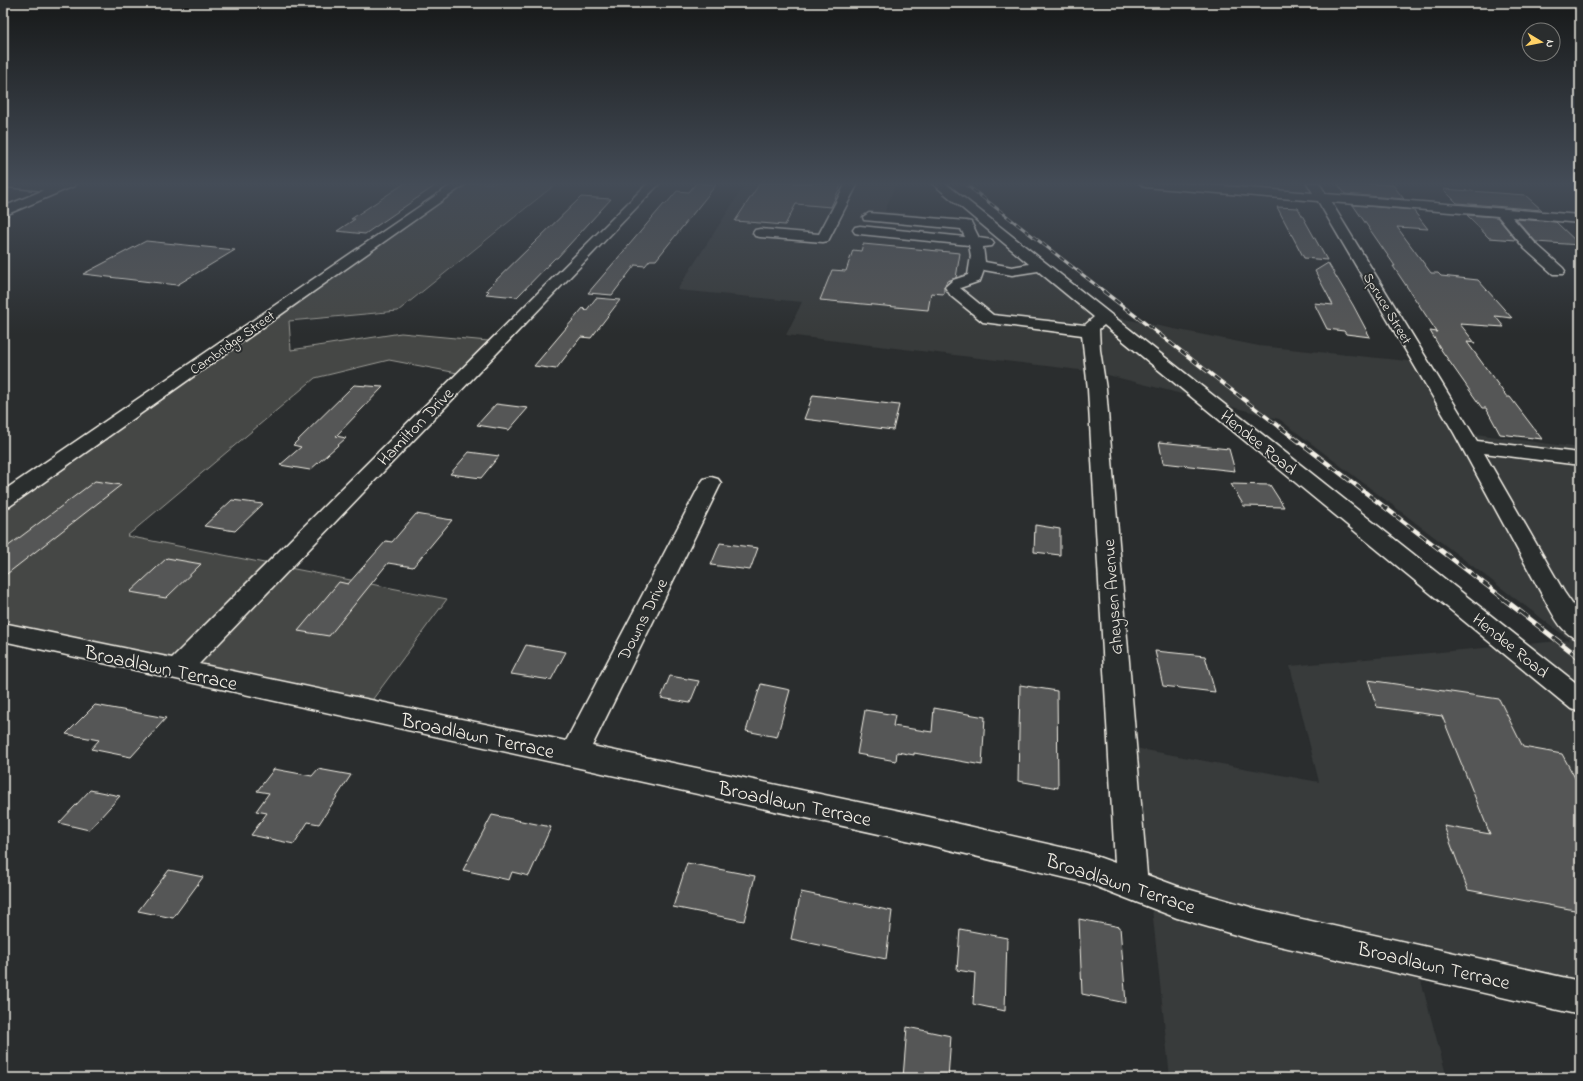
<svg xmlns="http://www.w3.org/2000/svg" width="1583" height="1081" font-family="'Indie Flower',sans-serif">
<style>
.built{fill:#373a3a}
.green{fill:#444645;stroke:#9c9c96}
.building{fill:#555756;stroke:#f4f1e8}
.lines{fill:none;stroke-linecap:round;stroke-linejoin:round}
.minor-casing{stroke:#f4f1e8;stroke-width:3}
.major-casing{stroke:#f4f1e8;stroke-width:3}
.minor{fill:#2a2d2e;fill-rule:evenodd}
.major{fill:#2a2d2e;fill-rule:evenodd}
.rail-far3-casing{stroke:#f4f1e8;stroke-width:3}
.rail-far2-casing{stroke:#f4f1e8;stroke-width:3.5}
.rail-far1-casing{stroke:#f4f1e8;stroke-width:4.5}
.rail-casing{stroke:#f4f1e8;stroke-width:5}
.rail-far3{stroke:#2a2d2e;stroke-width:2;stroke-dasharray:5.5;stroke-linecap:butt}
.rail-far2{stroke:#2a2d2e;stroke-width:2.5;stroke-dasharray:7;stroke-linecap:butt}
.rail-far1{stroke:#2a2d2e;stroke-width:3;stroke-dasharray:8;stroke-linecap:butt}
.rail{stroke:#2a2d2e;stroke-width:3.5;stroke-dasharray:11;stroke-linecap:butt}
.labels{text-anchor:middle;stroke-width:4;stroke-linejoin:round;paint-order:stroke}
.far-street-label{font-size:14px;fill:#f4f1e8;stroke:#2a2d2e}
.street-label{font-size:17px;fill:#f4f1e8;stroke:#2a2d2e}
.near-street-label{font-size:20px;fill:#f4f1e8;stroke:#2a2d2e}
</style>
<rect width="100%" height="100%" fill="#2a2d2e"/>
<filter id="ink" filterUnits="userSpaceOnUse"><feTurbulence type="fractalNoise" baseFrequency=".025" numOctaves="2"/><feDisplacementMap in="SourceGraphic" scale="8" xChannelSelector="R" yChannelSelector="G"/><feConvolveMatrix kernelMatrix="1 2 1 2 8 2 1 2 1" color-interpolation-filters="sRGB"/></filter>
<g filter="url(#ink)">
<!-- built -->
<path class="built" d="M746 183H896L885 211 986 221 1105 315 1259 346 1418 362 1461 432 1580 448V1010L1419 973 1447 1078H1170L1135 748 1319 782 1290 666 1570 640 1279 419 1096 372 786 335 802 302 677 290Z
M1135 183H1311L1319 198Z"/>
<!-- green -->
<path class="green" d="M462 183H557L398 311 289 321 291 350 401 333 499 342 468 375 389 360 315 378 127 536 447 599 364 711 3 638V503Z"/>
<!-- building -->
<path class="building" d="M405 183H439L365 234 337 231 355 219H351Z
M696 183 716 185 656 260H650L645 266 635 265 612 295 588 293 664 204H666L677 191 689 192Z
M760 183H842L831 207 796 204 785 225 735 221Z
M1337 183 1393 185 1404 199 1345 194Z
M1443 189 1525 195 1542 210 1457 203Z
M581 197 611 199 557 258H555L517 297 486 294 489 291 486 290Z
M1353 205 1413 210 1428 229 1397 227 1431 273H1438L1441 276 1478 280 1512 318 1495 316 1504 327 1460 324 1475 343 1467 342 1507 397H1510L1542 439 1500 434 1486 408H1482L1442 351 1430 331 1437 332 1393 266H1395Z
M1277 207 1298 208 1327 260 1304 258Z
M1467 215 1497 217 1516 240 1489 238Z
M1516 219 1556 222 1580 245 1536 242Z
M146 241 235 250 177 285 83 274Z
M863 244 960 253 956 278 947 281 944 287V294L931 293 928 310 820 300 832 270 846 271 853 250 861 251Z
M1328 263 1353 305 1370 337 1346 334 1344 331 1327 329 1314 303 1333 305 1315 271Z
M596 298 620 300 591 338 581 337 556 369 534 366 583 308 586 311Z
M354 385 383 387 336 436 346 438 310 470 280 465 301 447 293 445Z
M813 395 899 405 893 430 804 419Z
M496 404 528 408 509 430 477 425Z
M1159 442 1229 449 1235 471 1163 463Z
M469 452 499 456 481 478 450 474Z
M95 481 121 485 3 577V550Z
M1231 484 1270 485 1284 507 1244 506Z
M232 500 263 504 235 531 204 526Z
M416 514 452 520 413 567 388 563 329 636 298 631 339 582 348 584 386 541 392 542Z
M1035 525 1060 529V555L1034 552Z
M720 543 758 548 750 570 711 565Z
M167 558 201 564 166 598 130 592Z
M526 645 566 652 551 680 511 674Z
M1155 651 1205 656 1215 692 1163 686Z
M670 676 699 681 690 703 661 698Z
M1368 680 1499 699 1523 747 1562 754 1580 787V911L1468 890 1444 826 1490 834 1442 716 1377 707Z
M761 684 790 690 777 737 746 731Z
M1020 685 1057 691 1058 788 1018 781Z
M95 705 166 718 131 757 91 749 99 740 66 734Z
M934 708 985 717 982 765 914 753V755L897 752 896 761 857 754 865 710 895 715 893 726 932 732Z
M274 769 312 776 318 769 351 775 319 824 308 822 294 844 251 835 267 813 256 811 269 793 257 791Z
M90 790 120 796 89 830 59 823Z
M492 815 551 827 529 876 512 872 509 880 463 870Z
M687 863 755 876 744 921 673 907Z
M169 870 203 877 173 918 138 911Z
M801 892 892 911 886 959 791 939Z
M1079 919 1120 927 1126 1003 1082 994Z
M960 929 1007 938 1005 1011 973 1004 975 973 957 970Z
M907 1027 951 1036 948 1078H903Z"/>
<g class="lines">
<defs>
<path id="minor" d="M3 183C15 183 58 180 64 188L58 192 7 187 3 186Z
M454 183H467L10 506 3 508V491Z
M648 183H660L199 664 566 741 701 483 704 479 711 477 718 479 721 483 592 746 929 817 1087 853 1115 863 1088 389 1082 335 983 322 951 296 945 287 953 280 968 275 971 256 969 245 860 234 855 233 853 230 855 227 860 226 965 237 961 229 864 220 863 217 869 213 966 221 971 222 979 238 992 240 994 243 992 246 983 247 985 262 1012 267 1029 264 932 183H945L1580 686V712L1571 709 1104 325 1099 329 1100 350 1106 389 1147 875 1177 886 1257 909 1580 981V1015L1257 941 1177 918 1087 883 929 845 3 641V623L172 658ZM984 270 1012 275 1038 271 1094 317 1085 325 993 315 960 288 980 281Z
M846 183H858L828 241 823 242 760 237 755 236 753 233 755 230 760 229 819 234Z
M1139 183H1185L1313 193 1307 183H1319L1326 194 1580 215V223L1512 217 1535 243 1563 268 1565 271 1563 274H1553L1525 249 1498 216 1331 202 1477 441 1580 453V465L1484 453 1564 592 1580 615V640C1563 635 1555 618 1547 604L1454 433 1318 201 1145 187Z"/>
<path id="major" d="M61 183H76L74 186 3 216V207Z"/>
</defs>
<!-- minor casing -->
<use href="#minor" class="minor-casing"/>
<!-- major casing -->
<use href="#major" class="major-casing"/>
<!-- minor -->
<use href="#minor" class="minor"/>
<!-- major -->
<use href="#major" class="major"/>
<defs>
<path id="rail-far3" d="M964 183 1105 292"/>
<path id="rail-far2" d="M1103 291 1281 428"/>
<path id="rail-far1" d="M1280 427 1503 598"/>
<path id="rail" d="M1501 597 1580 658"/>
</defs>
<!-- rail-far3 casing -->
<use href="#rail-far3" class="rail-far3-casing"/>
<!-- rail-far2 casing -->
<use href="#rail-far2" class="rail-far2-casing"/>
<!-- rail-far1 casing -->
<use href="#rail-far1" class="rail-far1-casing"/>
<!-- rail casing -->
<use href="#rail" class="rail-casing"/>
<!-- rail-far3 -->
<use href="#rail-far3" class="rail-far3"/>
<!-- rail-far2 -->
<use href="#rail-far2" class="rail-far2"/>
<!-- rail-far1 -->
<use href="#rail-far1" class="rail-far1"/>
<!-- rail -->
<use href="#rail" class="rail"/>
</g>
</g>
<!-- sky -->
<linearGradient id="sky" x2="0" y2="1"><stop stop-color="#171919"/><stop offset="0.55" stop-color="#444c57"/><stop offset="1" stop-color="#444c57" stop-opacity="0"/></linearGradient>
<rect width="1583" height="334" fill="url(#sky)"/>
<g class="labels">
<!-- far-street labels -->
<g class="far-street-label">
<text transform="translate(1388 308) rotate(59)" y="5">Spruce Street</text>
<text transform="translate(232 342) rotate(-35)" y="5">Cambridge Street</text>
</g>
<!-- street labels -->
<g class="street-label">
<text transform="translate(415 426) rotate(-46)" y="6">Hamilton Drive</text>
<text transform="translate(1259 442) rotate(39)" y="6">Hendee Road</text>
<text transform="translate(1112 597) rotate(-94)" y="6">Gheysen Avenue</text>
<text transform="translate(642 619) rotate(-63)" y="6">Downs Drive</text>
<text transform="translate(1511 645) rotate(39)" y="6">Hendee Road</text>
</g>
<!-- near-street labels -->
<g class="near-street-label">
<text transform="translate(161 667) rotate(12)" y="7">Broadlawn Terrace</text>
<text transform="translate(478 735) rotate(12)" y="7">Broadlawn Terrace</text>
<text transform="translate(795 803) rotate(12)" y="7">Broadlawn Terrace</text>
<text transform="translate(1121 883) rotate(18)" y="7">Broadlawn Terrace</text>
<text transform="translate(1434 965) rotate(13)" y="7">Broadlawn Terrace</text>
</g>
</g>
<!-- margin -->
<rect width="1583" height="1081" fill="none" stroke="#2a2d2e" stroke-width="16"/>
<rect x="8" y="8" width="1567" height="1065" fill="none" stroke="#f4f1e8" stroke-width="1.5" filter="url(#ink)"/>
<!-- north arrow -->
<g transform="translate(1541 42) rotate(100)"><circle r="19" fill="#2a2d2e" stroke="#7b7b78"/>
<path d="M0-3L7 15L0 10L-7 15Z" fill="#ffd166"/>
<text y="-6" font-size="11" font-weight="bold" text-anchor="middle" fill="#f4f1e8">N</text>
</g>
</svg>
